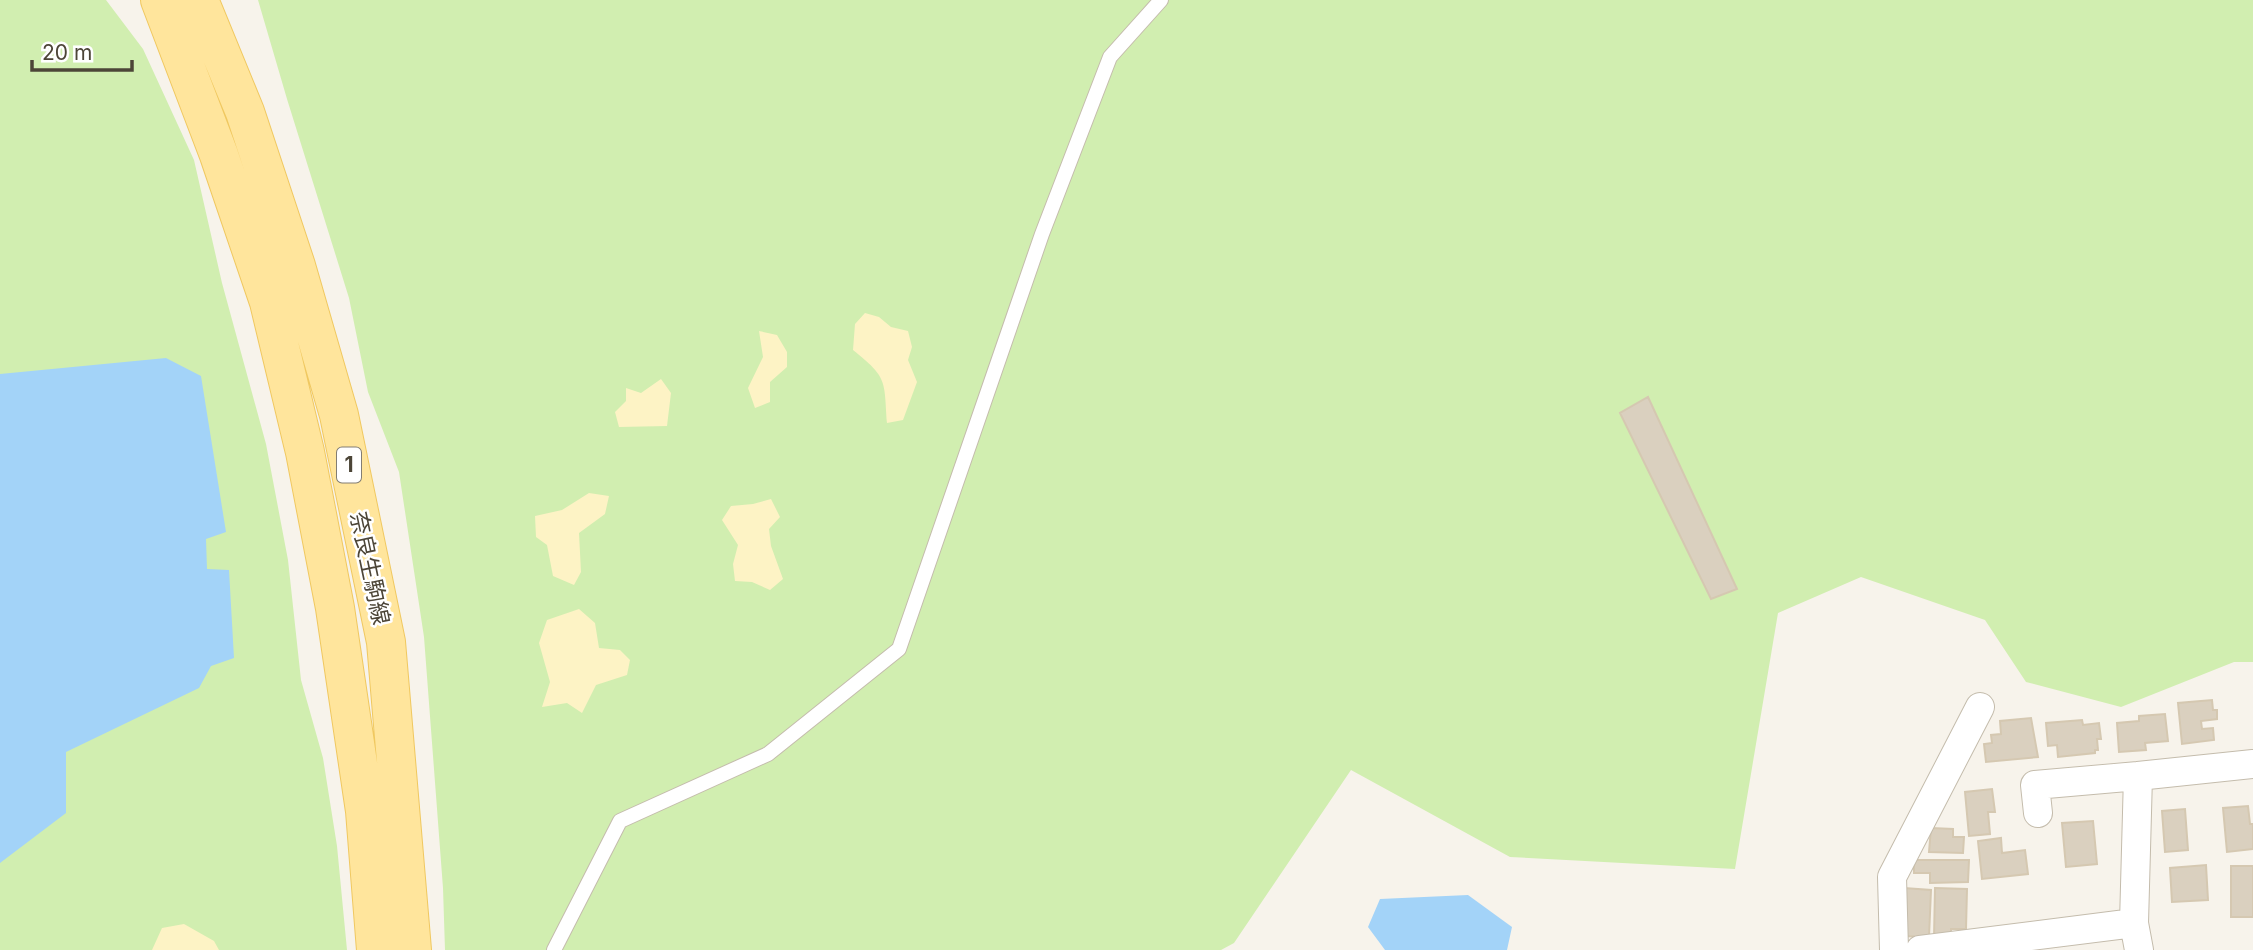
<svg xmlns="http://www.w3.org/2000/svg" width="2253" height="950" font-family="Inter,'Noto Sans JP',sans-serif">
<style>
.green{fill:#d1eeb0}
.sand{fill:#fdf3c5}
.water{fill:#a3d3f8}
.building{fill:#dad0bf;stroke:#d5c8b1;stroke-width:2}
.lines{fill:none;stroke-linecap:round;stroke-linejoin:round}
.service-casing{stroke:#c4bcac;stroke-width:16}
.minor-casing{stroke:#c4bcac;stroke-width:30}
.primary-casing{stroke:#f0c860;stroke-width:40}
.service{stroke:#fff;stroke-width:14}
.minor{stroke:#fff;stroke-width:28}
.primary{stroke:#ffe59c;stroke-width:38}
.labels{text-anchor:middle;stroke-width:5;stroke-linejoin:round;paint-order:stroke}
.shield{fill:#fff;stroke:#827d73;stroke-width:2}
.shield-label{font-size:21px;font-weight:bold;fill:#4c4537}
.street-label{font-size:23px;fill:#4c4537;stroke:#fff}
</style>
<rect width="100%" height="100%" fill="#f7f3eb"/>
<!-- green -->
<path class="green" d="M0 0H106L143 49 194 160 222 283 266 444 288 560 301 680 323 758 337 846 347 950H0Z
M258 0H2253V662H2234L2121 707 2026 682 1985 620 1861 577 1778 613 1735 869 1510 857 1351 770 1234 943 1221 950H445L443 888 424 637 399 472 368 392 349 298 287 99Z"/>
<!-- sand -->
<path class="sand" d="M865 313 879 317 891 327 908 331 912 347 908 360 917 382 903 420 887 423C884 380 888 378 853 350L855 324Z
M759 331 777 335 787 352V367L770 382V402L755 408 748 388 763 357Z
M661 379 671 393 667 426 619 427 615 412 626 401V388L641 393Z
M589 493 609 496 605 514 579 533 581 572 574 585 553 576 547 545 536 537 535 516 562 510Z
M771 499 780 517 769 529 771 546 783 579 770 590 752 582 735 581 733 564 738 545 722 520 731 506 753 504Z
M579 609 595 623 599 648 620 650 630 660 627 675 596 685 582 713 567 703 542 707 550 682 539 643 547 620Z
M184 924 214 941 219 950H152L162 928Z"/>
<!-- water -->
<path class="water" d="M166 358 201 376 226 532 206 539 207 569 229 570 234 658 211 666 199 688 66 752V813L0 863V374Z
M1468 895 1512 927 1507 950H1385L1368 927 1380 899Z"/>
<!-- building -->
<path class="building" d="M1648 397 1737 589 1711 599 1620 413Z
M2212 700 2213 710H2217V719L2201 721 2202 729 2213 728 2214 740 2182 744 2178 703Z
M2165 714 2168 741 2145 743 2146 750 2119 752 2117 723 2139 721V716Z
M2031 718 2038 757 1986 762 1984 744 1992 743 1991 735 2001 734 2000 721Z
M2082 720 2083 725 2099 723 2101 739H2097L2098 750H2095V753L2058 757 2057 745 2048 746 2046 723Z
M1992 789 1995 812H1988L1990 834 1969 836 1965 792Z
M2248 806 2250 824H2253V849L2227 852 2223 808Z
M2185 809 2188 850 2165 852 2162 811Z
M2093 821 2097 864 2066 867 2062 823Z
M1931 828 1953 829V837H1964L1963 853 1929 852Z
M2001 838 2002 853 2025 850 2028 874 1982 879 1978 841Z
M1914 860H1969L1968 882 1930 883V873H1914Z
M2206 865 2208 900 2172 902 2170 868Z
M2231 866H2253V917H2231Z
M1904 888 1931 890 1929 937 1902 936Z
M1935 888 1967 889 1966 929H1951V938H1934Z"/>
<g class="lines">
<defs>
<path id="service" d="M554 950 620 821 768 754 899 649 1042 234 1110 57 1161 0"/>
<path id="minor" d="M2038 813 2035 785 2138 776
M1894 950 1892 877 1980 707
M1920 950 2134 923
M2139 950 2134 923 2138 776 2253 764"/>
<path id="primary" d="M160 0 219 155 269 302 305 452 335 608 365 811 376 950
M199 0 245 112 296 266 339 415 386 642 412 950"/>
</defs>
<!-- service casing -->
<use href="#service" class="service-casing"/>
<!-- minor casing -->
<use href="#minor" class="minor-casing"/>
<!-- primary casing -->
<use href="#primary" class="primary-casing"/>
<!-- service -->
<use href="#service" class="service"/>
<!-- minor -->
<use href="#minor" class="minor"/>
<!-- primary -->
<use href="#primary" class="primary"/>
</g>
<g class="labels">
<!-- shield labels -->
<rect class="shield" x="337" y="447.5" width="24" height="35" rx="5"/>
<g class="shield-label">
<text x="349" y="472">1</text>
</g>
<!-- street labels -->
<g class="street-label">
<text transform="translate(370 568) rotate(78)" y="8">奈良生駒線</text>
</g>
</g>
<!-- scale -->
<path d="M32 60v10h100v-10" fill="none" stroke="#4c4537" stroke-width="3.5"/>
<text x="42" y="60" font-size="21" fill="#4c4537" stroke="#ffffff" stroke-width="5" paint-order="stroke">20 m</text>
</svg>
